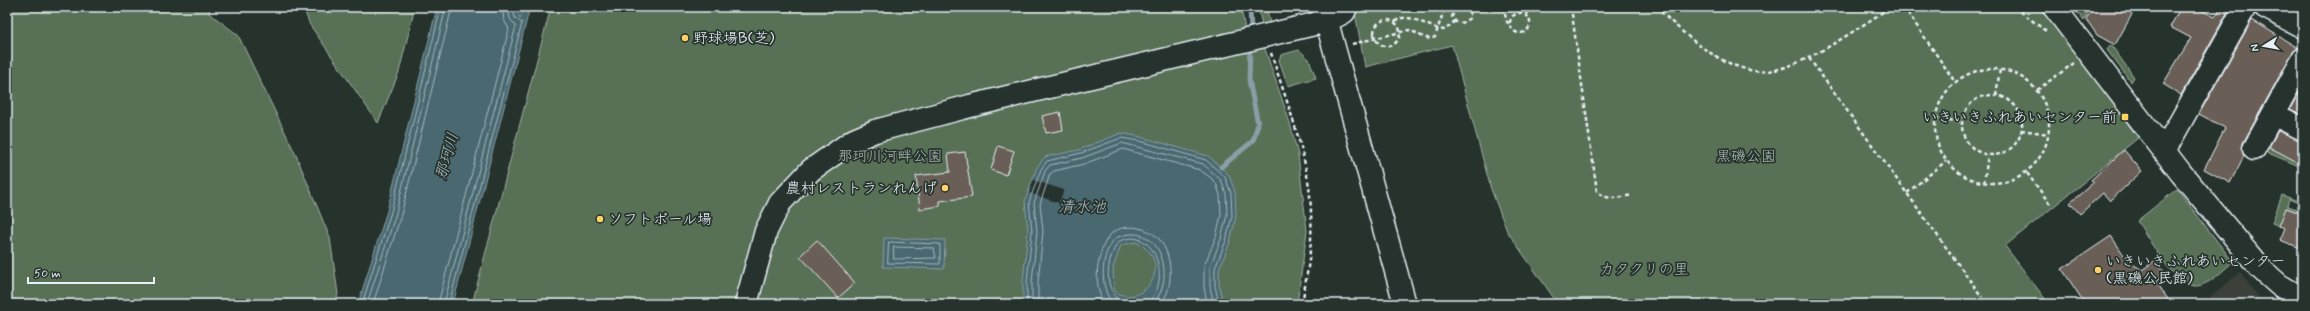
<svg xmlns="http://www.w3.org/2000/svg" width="2310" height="311" font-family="Mynerve,'Klee One',sans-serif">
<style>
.built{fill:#3b403a}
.green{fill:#597055;stroke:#a0b0a6;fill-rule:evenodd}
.water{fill:#49676f;stroke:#899ea6;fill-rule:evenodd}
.pier{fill:#26332d}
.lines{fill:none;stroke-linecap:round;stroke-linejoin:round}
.shore{stroke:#a8bac1;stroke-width:1}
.stream{stroke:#899ea6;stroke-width:5}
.building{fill:#6b5f57;stroke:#e8f1f8}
.minor-casing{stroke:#e8f1f8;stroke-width:25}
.path{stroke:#e8f1f8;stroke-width:2.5;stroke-dasharray:4 3;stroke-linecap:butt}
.minor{stroke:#26332d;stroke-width:22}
.path-bridge{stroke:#e8f1f8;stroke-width:2.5;stroke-dasharray:4 3;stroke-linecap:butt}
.poi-dot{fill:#ffd166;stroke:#26332d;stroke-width:1.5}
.labels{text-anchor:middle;stroke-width:3.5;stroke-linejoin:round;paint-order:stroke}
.poi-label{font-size:15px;fill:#e8f1f8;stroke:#26332d;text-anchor:start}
.park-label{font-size:15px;fill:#afbdb7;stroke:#26332d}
.water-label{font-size:16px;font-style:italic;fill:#a8bac1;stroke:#26332d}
</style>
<rect width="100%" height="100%" fill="#26332d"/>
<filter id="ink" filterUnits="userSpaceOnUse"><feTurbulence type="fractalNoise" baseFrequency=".025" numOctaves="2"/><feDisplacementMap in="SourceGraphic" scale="8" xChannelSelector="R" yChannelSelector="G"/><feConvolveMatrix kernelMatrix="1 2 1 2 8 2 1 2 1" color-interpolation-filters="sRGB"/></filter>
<g filter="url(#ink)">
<!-- built -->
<path class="built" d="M2240 272 2263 304H2203Z"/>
<!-- green -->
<path class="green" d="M7 7H210L209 13 238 35 296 155 330 238 338 294 335 304H7Z
M303 7H415L399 72 378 123 310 25Z
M551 7H1241L1245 30 1264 46 1290 123 1298 155 1307 231 1297 304H472Z
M1258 7H1266L1270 23 1262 25Z
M1354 7H2041L2069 41 2138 138 2005 246 2049 304H1558L1507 231 1491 189 1452 45 1365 67Z
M2073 7H2081L2088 12 2084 21Z
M2111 45 2134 77 2131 82 2107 50Z
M1299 50 1309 59 1316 78 1288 86 1279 60 1281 55Z
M2265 145 2300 163 2299 166 2259 149Z
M2177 189 2233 262C2223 270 2209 286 2195 286 2172 284 2149 238 2137 221Z
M2282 195 2303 203V214L2287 208 2279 226 2272 223ZM2289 199 2298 203 2296 209 2287 206Z"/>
<!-- water -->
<path class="water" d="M437 7H517L520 19 523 7H530L453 304H358L387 211Z
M1121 133 1141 137 1208 156 1229 175 1235 192 1236 216 1230 242 1219 269V286L1223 304H1023V282L1028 230 1025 201 1037 167 1045 157 1079 150ZM1136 242C1177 262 1144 311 1114 291L1113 268 1121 245Z
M884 238 945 240 944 269 883 267Z"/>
<!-- pier -->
<path class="pier" d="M1033 180 1064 190 1059 203 1029 193Z"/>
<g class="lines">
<!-- shore -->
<path class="shore" d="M889 242 940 244V264L888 263Z
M894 247 934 248 936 258 894 259Z
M362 304 391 212 441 7
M367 304 396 213 446 7
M373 304 401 215 452 7
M438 304 509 29 504 20 502 7
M444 304 516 26 510 19 508 7
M449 304 522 23 515 18 513 7
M1027 304V282L1032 231 1029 202 1041 169 1047 161 1081 153 1121 138 1140 141 1206 160 1225 177 1231 193 1232 216 1226 241 1215 268V286L1219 304
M1032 304V282L1037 231 1034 203 1045 171 1050 165 1082 158 1122 143 1203 164 1221 180 1226 194 1227 215 1221 239 1210 267V287L1214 304
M1038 304V283L1043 231 1040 204 1050 174 1054 171 1084 164 1123 149 1200 170 1211 178 1216 183 1220 195 1221 215 1216 237 1204 266V287L1207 304
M1105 304C1096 293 1096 273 1099 260 1101 252 1104 241 1110 235 1121 223 1144 226 1156 236 1173 251 1175 287 1161 304
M1113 304C1099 289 1100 252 1116 238 1159 218 1178 277 1153 304
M1124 304C1102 292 1106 261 1118 242 1159 221 1173 293 1144 304"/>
<!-- stream -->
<path class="stream" d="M1250 7 1251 33
M1221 167 1253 141 1258 124 1249 80 1250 45"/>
</g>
<!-- building -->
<path class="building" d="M2094 7H2136L2115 45 2097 35 2086 19Z
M2181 7H2194L2215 17 2220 9 2227 13 2181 95 2163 84 2191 38 2170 27Z
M2252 20 2298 48 2292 53 2243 143 2242 150 2244 156 2230 183 2204 169 2225 128 2199 114Z
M2303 85V115L2290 109Z
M1060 112 1063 130 1046 133 1042 116Z
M2278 131 2303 141V165L2269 147Z
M998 146 1014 151 1006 175 991 170Z
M2124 150 2142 171 2110 201 2103 193 2080 214 2070 203 2094 182 2091 180Z
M965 152 972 197 940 201V206L920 209 916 176 950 172 948 154Z
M2286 208 2303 214V249L2280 240 2285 228 2279 226Z
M2111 236 2128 261 2142 270 2156 260 2166 275 2156 281 2171 304H2085L2062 269Z
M817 240 855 283 838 298 800 256Z"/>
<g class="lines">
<defs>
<path id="minor" d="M2054 7 2181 173 2260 268 2279 285 2303 299
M2265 7 2303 27
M1323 8 1405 304
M2273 114 2303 129
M2254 149 2303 59
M2164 151 2245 7
M746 304 766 231 780 203 811 170 854 140 875 131 970 106 1327 21 1344 12 1346 7"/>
</defs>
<!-- minor casing -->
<use href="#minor" class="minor-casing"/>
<!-- path -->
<path class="path" d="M1455 7 1452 17 1456 22 1462 23 1470 18V12L1467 7
M1503 7 1507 22 1510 24
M1571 7 1597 191C1608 202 1619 197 1633 195
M1656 7C1683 33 1716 65 1755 71 1793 77 1858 27 1891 7
M1904 7 1955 82
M2015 7 2047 32
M1510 23a10 10 0 1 1 20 0a10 10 0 1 1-20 0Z
M1526 14 1531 7
M1352 44 1409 30C1418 33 1427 42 1435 37L1445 7
M1271 53C1287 104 1310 159 1311 213 1313 244 1307 274 1302 304
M1809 58 1982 297
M1935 126a57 57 0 1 1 114 0a57 57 0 1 1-114 0Z
M2037 90 2074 63
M1996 95 2000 69
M1962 125a30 30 0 1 1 60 0a30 30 0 1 1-60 0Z
M1935 118 1962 122
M2021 130 2049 134
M2027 173 2050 204
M1984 183 1988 155
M1907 193 1946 161"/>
<!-- minor -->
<use href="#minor" class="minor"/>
<!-- path-bridge -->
<path class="path-bridge" d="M1374 33a13 13 0 1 1 26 0a13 13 0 1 1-26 0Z
M1395 22C1407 9 1430 30 1445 30L1455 21"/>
</g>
</g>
<!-- markers -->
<g class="poi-dot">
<circle cx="685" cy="38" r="4"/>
<rect x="2121" y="113" width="8" height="8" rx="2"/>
<circle cx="945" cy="188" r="4"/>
<circle cx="600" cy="219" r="4"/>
<circle cx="2098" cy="270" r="4"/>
</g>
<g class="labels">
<!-- poi labels -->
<g class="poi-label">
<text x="693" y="43">野球場B(芝)</text>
<text x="2117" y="122" text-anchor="end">いきいきふれあいセンター前</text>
<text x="937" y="193" text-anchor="end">農村レストランれんげ</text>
<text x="608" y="224">ソフトボール場</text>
<text x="2106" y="266">いきいきふれあいセンター<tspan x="2106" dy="17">(黒磯公民館)</tspan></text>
</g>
<!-- park labels -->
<g class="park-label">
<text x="890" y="161">那珂川河畔公園</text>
<text x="1746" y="161">黒磯公園</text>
<text x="1644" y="274">カタクリの里</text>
</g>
<!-- water labels -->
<g class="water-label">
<text transform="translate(446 156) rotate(-74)" y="6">那珂川</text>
<text x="1082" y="212">清水池</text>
</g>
</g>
<!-- margin -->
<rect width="2310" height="311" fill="none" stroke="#26332d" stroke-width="24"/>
<rect x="12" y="12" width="2286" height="287" fill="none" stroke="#e8f1f8" stroke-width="1.5" filter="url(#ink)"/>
<!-- north arrow -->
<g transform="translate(2264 46) rotate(259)" stroke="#26332d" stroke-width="3" paint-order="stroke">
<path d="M0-3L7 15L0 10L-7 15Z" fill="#e8f1f8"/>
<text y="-6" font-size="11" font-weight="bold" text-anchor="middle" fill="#e8f1f8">N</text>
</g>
<!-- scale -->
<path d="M28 277v6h126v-6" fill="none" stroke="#e8f1f8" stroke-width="2"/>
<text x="34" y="277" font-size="12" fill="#e8f1f8" stroke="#26332d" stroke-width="3" paint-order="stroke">50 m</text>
</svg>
